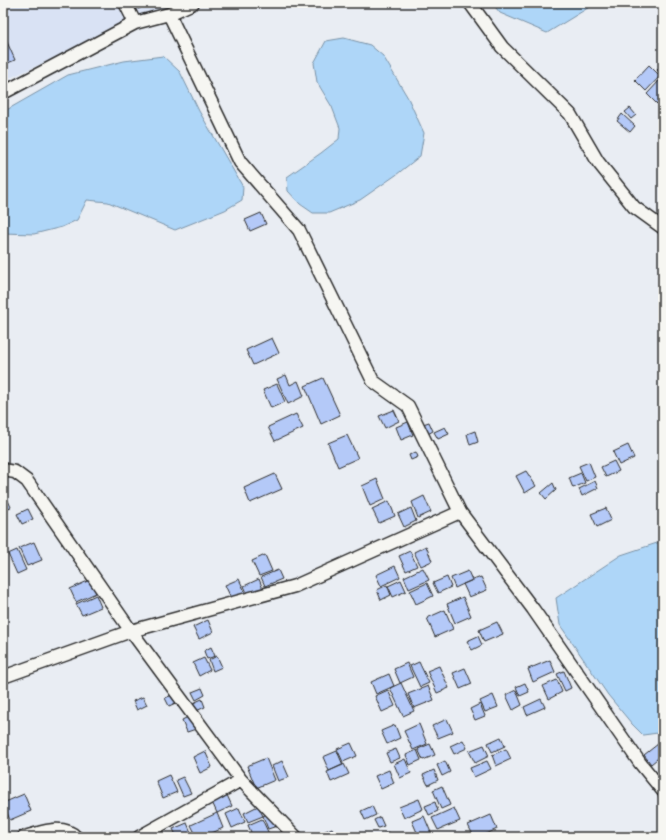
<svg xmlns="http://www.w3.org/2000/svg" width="666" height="840" font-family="'Comic Neue',sans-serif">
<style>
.built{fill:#d9e2f4}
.water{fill:#aed6f8;stroke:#7a92a6}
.building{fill:#b4c9f8;stroke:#2b2b2b}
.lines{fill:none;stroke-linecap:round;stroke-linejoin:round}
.minor-casing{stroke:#2b2b2b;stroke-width:15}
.minor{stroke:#f6f6f2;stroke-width:12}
</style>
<rect width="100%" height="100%" fill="#e9edf3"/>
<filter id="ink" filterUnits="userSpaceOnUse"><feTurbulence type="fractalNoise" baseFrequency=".025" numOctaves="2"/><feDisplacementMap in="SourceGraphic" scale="8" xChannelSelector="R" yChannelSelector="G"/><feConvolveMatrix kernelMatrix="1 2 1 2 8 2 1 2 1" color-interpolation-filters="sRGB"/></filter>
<g filter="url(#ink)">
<!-- built -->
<path class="built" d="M3 3H136L139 9 152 3H177L3 81V65L15 60 3 33Z"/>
<!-- water -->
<path class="water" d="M492 3H596L547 33 500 13Z
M344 38 370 45 383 56 408 98 424 133 420 156 396 175 360 200 329 213H313L300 204 288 191 287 177 321 153 339 139 340 128 332 107 317 82 314 63 326 41Z
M163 56 180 72 199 111 243 187 242 200 225 210 175 230 108 202 87 200 77 220 62 227 34 234 3 233V112L68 75 124 61Z
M663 541V735L658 733 643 735 632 724 608 695 560 625 556 598 621 555Z"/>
<!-- building -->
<path class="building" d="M136 3H152L138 9Z
M3 33 15 60 3 65Z
M663 64V75L657 70Z
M649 65 660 76 646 91 635 80Z
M660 80 663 84V98L657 104 647 94Z
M630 108 636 115 631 119 625 112Z
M622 114 635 126 630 132 617 121Z
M261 213 266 224 250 231 245 220Z
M272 338 279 353 253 365 246 350Z
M286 375 290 385 298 381 304 396 288 404 277 379Z
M323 378 340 415 321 424 305 386Z
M277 384 285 402 271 408 263 390Z
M394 410 399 421 385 428 379 416Z
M296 414 303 428 275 441 268 427Z
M408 422 413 435 401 440 396 427Z
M429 422 433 431 426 435 423 424Z
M445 427 449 434 438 439 434 432Z
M475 431 478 442 470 445 467 434Z
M347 435 358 458 338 467 328 443Z
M628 445 634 458 619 465 613 452Z
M416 452 418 457 411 460 409 455Z
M614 461 619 471 606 477 601 467Z
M589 462 595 477 586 481 579 466Z
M526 471 536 486 525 493 516 476Z
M581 473 585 483 573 488 569 478Z
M275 474 282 489 250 503 244 488Z
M377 479 385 499 370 506 362 486Z
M595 481 598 488 582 496 579 489Z
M553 483 556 490 546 499 541 493Z
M3 494H5L11 507 3 510Z
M424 496 431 512 418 518 412 502Z
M389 501 395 516 379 523 372 509Z
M411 508 416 521 404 527 398 514Z
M606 508 611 520 597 527 591 514Z
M28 509 33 519 22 524 17 514Z
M34 542 42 560 27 566 19 548Z
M426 546 432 561 421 566 414 552Z
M17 550 26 570 17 574 8 554Z
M410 551 417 566 406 571 399 556Z
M265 555 272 571 259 576 252 561Z
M395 566 400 577 381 586 376 575Z
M423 568 429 580 409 589 404 577Z
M278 570 282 579 265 586 261 577Z
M468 571 472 580 455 588 451 578Z
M447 577 451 587 438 593 433 583Z
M481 577 487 590 469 597 463 584Z
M239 579 246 594 232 600 225 585Z
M259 579 263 589 248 595 244 586Z
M90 580 96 593 76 602 70 589Z
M401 580 406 591 393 597 388 586Z
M427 583 433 596 416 604 410 591Z
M387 585 391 595 381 600 377 590Z
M96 595 101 607 82 615 76 604Z
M463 597 471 616 455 623 447 604Z
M445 610 453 629 435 637 427 618Z
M208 620 213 632 199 639 193 627Z
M497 622 503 634 484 642 479 630Z
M478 636 482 645 472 650 467 641Z
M211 647 215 656 207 659 204 651Z
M217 656 222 667 213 671 209 660Z
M204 658 210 670 199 676 193 663Z
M550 660 555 672 533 682 528 669Z
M419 662 429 683 420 687 410 666Z
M407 663 413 677 400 683 394 669Z
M439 666 449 688 437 693 427 671Z
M465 668 472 684 460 689 453 673Z
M564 671 571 688 565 691 557 674Z
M389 674 394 686 376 694 371 682Z
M557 680 562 692 549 699 543 686Z
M401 683 414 711 403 716 390 688Z
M525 683 529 692 520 696 516 687Z
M428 686 434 700 414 708 408 694Z
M202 688 205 695 196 700 192 692Z
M388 690 395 706 382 712 375 696Z
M516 690 522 705 513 710 506 695Z
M177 693 180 701 169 706 165 698Z
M493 695 498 707 485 712 480 701Z
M143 697 147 705 137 710 133 701Z
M202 699 205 707 192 713 189 705Z
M541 699 545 707 527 715 524 707Z
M480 704 485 716 475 720 470 709Z
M190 716 196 729 187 732 182 720Z
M447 719 453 732 438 738 432 726Z
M419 724 427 744 413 750 404 731Z
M395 725 400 738 387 744 381 731Z
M501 737 505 746 492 752 488 743Z
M463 740 467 748 454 754 450 746Z
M663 740V754L651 764 644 755Z
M351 743 357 756 343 762 337 749Z
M430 744 435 755 423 760 418 749Z
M484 745 489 756 475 763 469 751Z
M396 749 400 758 390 762 386 753Z
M506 749 511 759 496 766 492 755Z
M417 750 421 760 410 765 406 755Z
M205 751 212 767 200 773 193 757Z
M337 751 343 765 329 771 323 757Z
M266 758 275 780 256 788 247 766Z
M405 759 411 773 400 778 394 764Z
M282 761 289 777 278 781 272 766Z
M445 761 450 772 442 776 437 765Z
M487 761 491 769 474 777 470 768Z
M344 764 349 774 331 782 327 772Z
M389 770 394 783 381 789 375 776Z
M434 770 438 780 428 785 423 775Z
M169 775 177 792 163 798 156 781Z
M183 777 191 793 183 796 176 780Z
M442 786 450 805 441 809 433 790Z
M24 794 31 811 10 820 3 803Z
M227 795 232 806 217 813 212 802Z
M419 799 423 809 404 818 399 807Z
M435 802 438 811 429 815 425 806Z
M258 806 263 816 248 822 244 813Z
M372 806 376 815 365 820 361 811Z
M239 808 245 822 232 828 226 814Z
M454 808 460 821 438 830 432 818Z
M271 812 277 826 268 829 263 816Z
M217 813 223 828 203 837H197L191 825Z
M491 815 497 829 480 837H474L468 825Z
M424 816 432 835 427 837H419L412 821Z
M380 817 384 826 378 828 374 820Z
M262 819 269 834 263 837H253L248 825Z
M187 823 193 837H177L173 829Z
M332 828 336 837H323L321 833Z
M118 832 120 837H111L110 836Z
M388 832 390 837H378Z"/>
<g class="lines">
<defs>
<path id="minor" d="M125 3 135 23
M470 3 502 47 570 114 598 162 634 207 663 228
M169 14 240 162 299 230 373 381 408 406 460 512
M3 93 135 23 169 14 193 3
M3 470 15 472 27 481 131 631 241 780 296 837
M3 677 131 631 295 586 460 512 533 609 640 763 663 791
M24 837C41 833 62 823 76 837
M139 837 241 780"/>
</defs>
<!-- minor casing -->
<use href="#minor" class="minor-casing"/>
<!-- minor -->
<use href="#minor" class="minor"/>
</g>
</g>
<!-- margin -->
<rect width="666" height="840" fill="none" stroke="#f6f6f2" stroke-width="16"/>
<rect x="8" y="8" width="650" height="824" fill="none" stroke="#2b2b2b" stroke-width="1.5" filter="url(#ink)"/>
</svg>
